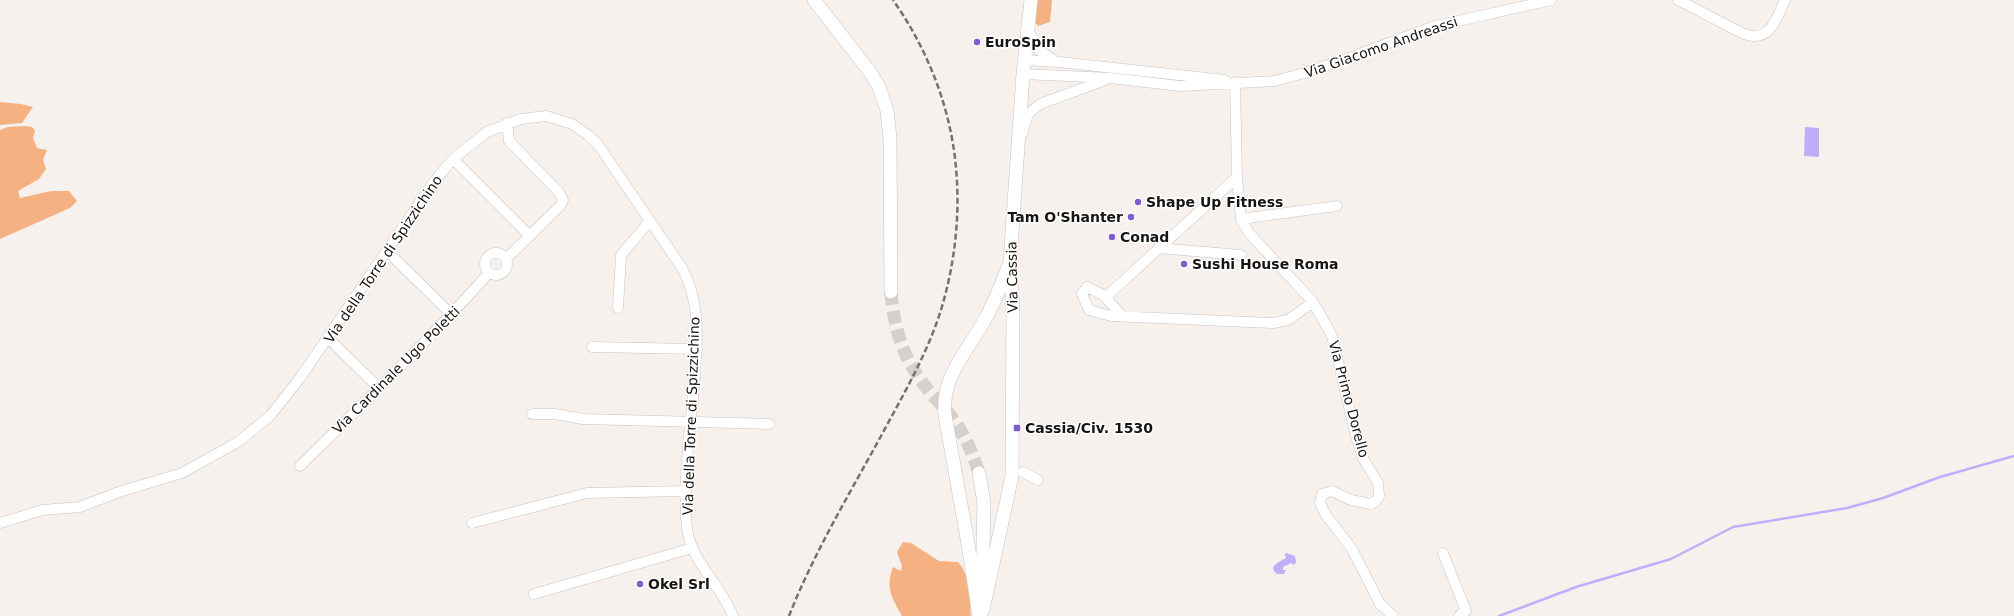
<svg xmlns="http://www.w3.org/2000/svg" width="2014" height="616" font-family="'DejaVu Sans',sans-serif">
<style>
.green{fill:#f5b182}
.water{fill:#bdaffa}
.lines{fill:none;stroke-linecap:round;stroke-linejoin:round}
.stream{stroke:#bdaffa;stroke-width:2.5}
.major-tunnel{stroke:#d4d0cc;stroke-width:13;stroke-dasharray:13 6;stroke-linecap:butt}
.minor-casing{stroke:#c8c3c0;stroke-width:11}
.major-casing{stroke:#c8c3c0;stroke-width:14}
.minor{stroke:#fff;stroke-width:10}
.major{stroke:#fff;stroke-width:13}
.rail{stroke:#74716e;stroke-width:2.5;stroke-dasharray:6 3;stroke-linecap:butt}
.poi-dot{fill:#7e5cd6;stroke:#fff;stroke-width:1.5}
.labels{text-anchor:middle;stroke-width:3;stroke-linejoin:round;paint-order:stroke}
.poi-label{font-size:14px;font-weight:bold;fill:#161413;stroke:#fff;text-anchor:start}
.street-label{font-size:14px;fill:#161413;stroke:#fff}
</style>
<rect width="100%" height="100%" fill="#f6f1ed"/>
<!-- green -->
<path class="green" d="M1033 0H1052L1050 22 1038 26 1031 17Z
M0 102 21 104 33 107 22 123 0 125Z
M24 126 32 127 35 131 33 138 37 148 47 150 43 160 46 169 39 179 18 191 20 198 51 191H69L77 201 70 208 0 239V130L8 127Z
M903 542 911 543 939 561 958 562C971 577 969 597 971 616H902C892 599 885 587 893 567L901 571 902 566 897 552Z"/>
<!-- water -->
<path class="water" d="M1805 127 1819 128V157L1804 156Z
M1286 553 1295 556 1296 562 1294 565 1291 563 1283 567V570H1286L1284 574H1277L1274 571 1273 567 1277 563 1286 558 1285 554Z"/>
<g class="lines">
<!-- stream -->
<path class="stream" d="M1499 616 1576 587 1671 559 1733 527 1847 508 1883 498 1940 477 2014 456"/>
<!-- major-tunnel -->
<path class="major-tunnel" d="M891 292C893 320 900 349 916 373 926 390 941 403 953 419 965 435 973 454 979 473"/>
<defs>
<path id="minor" d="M1678 0 1744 34C1771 43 1776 19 1785 0
M1028 30 1039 50 1055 61
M1024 60 1059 62 1225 80
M1023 74 1110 78 1180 86 1275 81 1304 73 1349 58 1432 27 1551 0
M1235 82 1237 177 1241 219 1249 233 1313 302 1332 336 1357 440 1364 460 1378 483 1379 496 1377 500 1371 504 1351 500 1332 491 1322 494 1320 503 1326 515 1352 549 1380 604 1393 616
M1022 134 1028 114 1040 104 1105 80
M453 159 530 236
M1237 177 1108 295H1103L1087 287 1082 294 1089 310 1111 316 1273 323 1288 320 1313 302
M1241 219 1337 206
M1158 248 1241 255
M485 264a11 11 0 1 1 22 0a11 11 0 1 1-22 0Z
M394 258 452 315
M506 259 560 206 563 200 558 191 509 141 507 123
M1108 295 1107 299 1122 316
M618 308 621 255 650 221
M329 339 379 388
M592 347 697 349
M532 414H555L583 419 769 424
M300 466C364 403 429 340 489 273
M1023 472 1038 480
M0 523 43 510 80 507 122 491 182 473 238 442 270 416 300 378 433 183 453 159 487 132 521 119 546 116 572 124 588 135 597 143 682 268C702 304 697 347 694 387 690 431 682 485 687 528 691 562 721 585 733 616
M472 523 587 493 686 491
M1443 553 1466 611 1459 616
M534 594 692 548"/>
<path id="major" d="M814 0 870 72 879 87 887 110 890 139 891 292
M979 473 984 503 982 589
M983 610 1012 476 1013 311 1010 261 1023 74 1031 0
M979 616 968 544 945 415C941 377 967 352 984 321 995 303 1001 284 1009 265"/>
</defs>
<!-- minor casing -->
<use href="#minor" class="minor-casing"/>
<!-- major casing -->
<use href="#major" class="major-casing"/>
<!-- minor -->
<use href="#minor" class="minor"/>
<!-- major -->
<use href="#major" class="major"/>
<!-- rail -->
<path class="rail" d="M789 616C815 550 853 488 887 425 907 388 928 351 941 310 956 260 961 209 955 158 948 101 926 47 893 0"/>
</g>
<!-- markers -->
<g class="poi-dot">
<circle cx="977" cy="42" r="4"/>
<circle cx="1138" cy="202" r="4"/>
<circle cx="1131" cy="217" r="4"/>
<circle cx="1112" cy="237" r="4"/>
<circle cx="1184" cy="264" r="4"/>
<rect x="1013" y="424" width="8" height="8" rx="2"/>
<circle cx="640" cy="584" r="4"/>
</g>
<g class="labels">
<!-- poi labels -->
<g class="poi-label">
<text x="985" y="47">EuroSpin</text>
<text x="1146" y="207">Shape Up Fitness</text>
<text x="1123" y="222" text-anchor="end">Tam O'Shanter</text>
<text x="1120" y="242">Conad</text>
<text x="1192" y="269">Sushi House Roma</text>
<text x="1025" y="433">Cassia/Civ. 1530</text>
<text x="648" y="589">Okel Srl</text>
</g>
<!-- street labels -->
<g class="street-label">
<text transform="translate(1381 47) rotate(-19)" y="5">Via Giacomo Andreassi</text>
<text transform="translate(383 259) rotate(-56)" y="5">Via della Torre di Spizzichino</text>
<text transform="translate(1012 277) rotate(-91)" y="5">Via Cassia</text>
<text transform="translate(396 370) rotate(-45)" y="5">Via Cardinale Ugo Poletti</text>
<text transform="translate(1349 399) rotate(75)" y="5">Via Primo Dorello</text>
<text transform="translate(691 416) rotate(-88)" y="5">Via della Torre di Spizzichino</text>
</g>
</g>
</svg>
